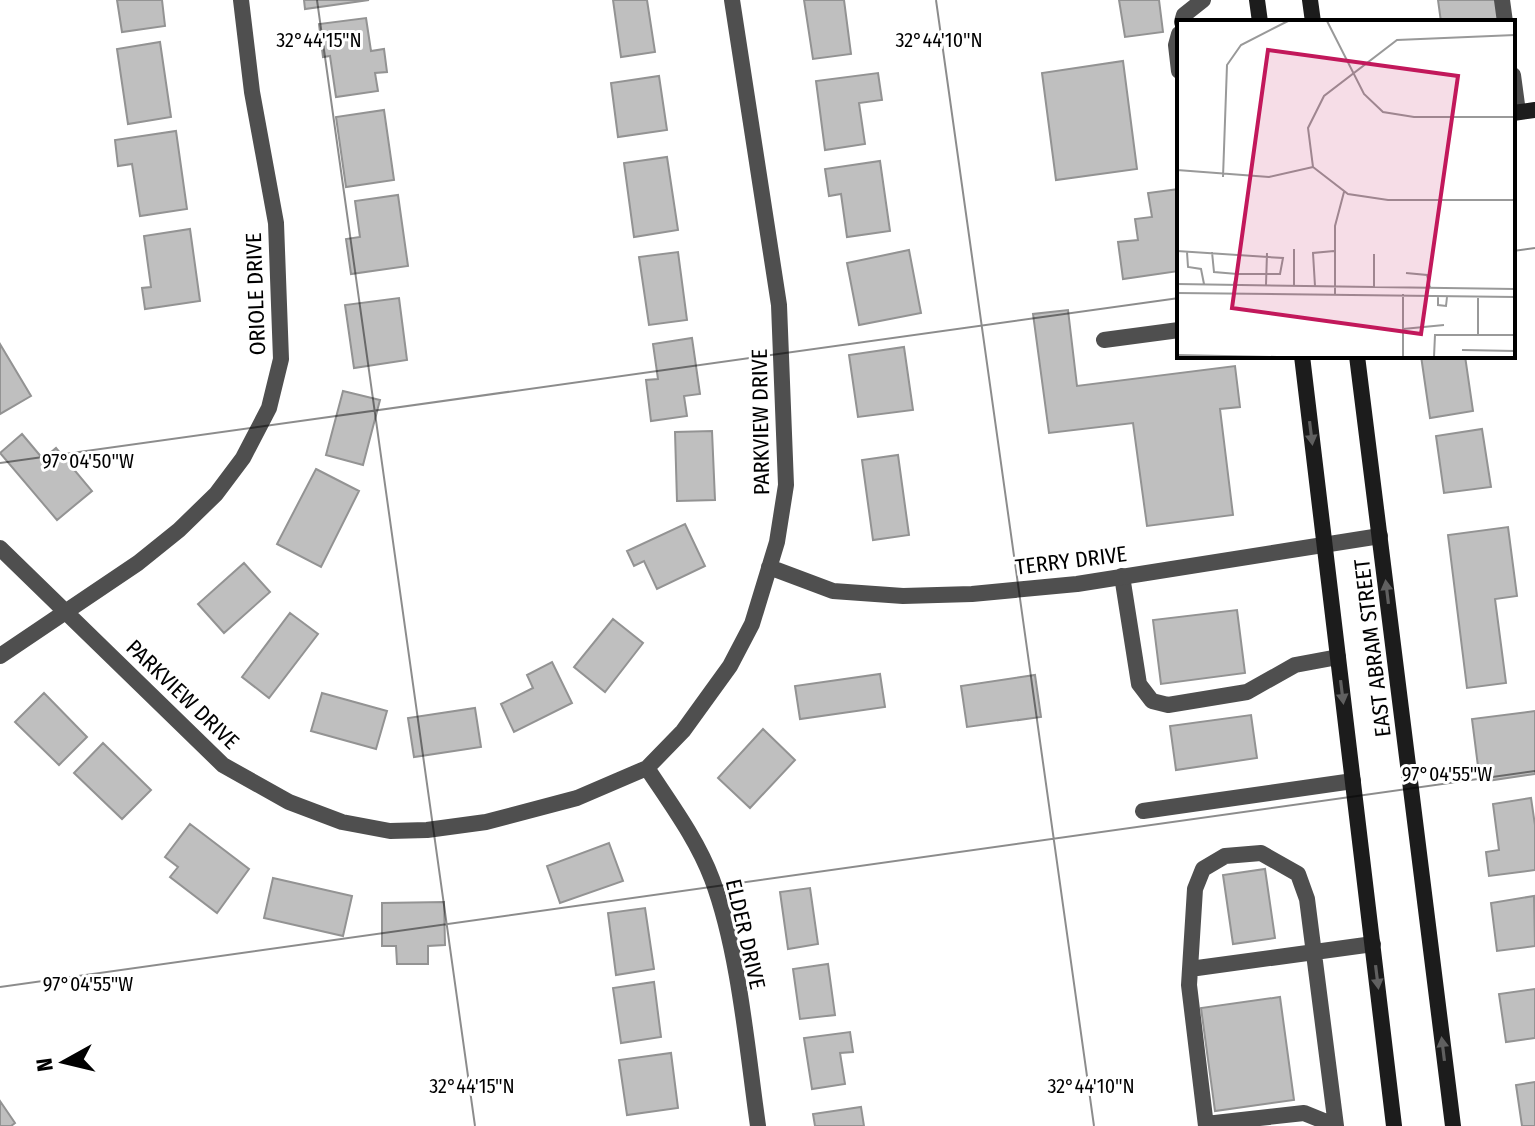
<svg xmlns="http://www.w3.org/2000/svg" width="1535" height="1126" font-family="'Fira Sans Condensed',sans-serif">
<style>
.building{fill:#bfbfbf;stroke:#939393;stroke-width:2}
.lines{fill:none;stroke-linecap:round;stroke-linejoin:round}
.lane{stroke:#4f4f4f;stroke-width:16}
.street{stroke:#4f4f4f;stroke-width:16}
.secondary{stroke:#1c1c1c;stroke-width:16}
.oneway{fill:#606060}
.ticks{fill:none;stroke:#000;stroke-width:2;stroke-opacity:0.45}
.labels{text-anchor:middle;stroke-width:6;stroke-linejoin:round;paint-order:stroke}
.street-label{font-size:22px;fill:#000;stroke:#fff}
.inset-road{fill:none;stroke:#999;stroke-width:2}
.view{fill:#c2185b;fill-opacity:0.15;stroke:#c2185b;stroke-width:4}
.inset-edge{fill:none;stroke:#000;stroke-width:4}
.ticks-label{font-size:20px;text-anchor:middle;fill:#000;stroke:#fff;stroke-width:6;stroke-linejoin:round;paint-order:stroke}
</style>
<rect width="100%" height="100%" fill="#fff"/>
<!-- building -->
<path class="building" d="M117 0H162L165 26 122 32Z
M304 0H369L305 9Z
M613 0H647L655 52 621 57Z
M804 0H844L851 54 813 59Z
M1119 0H1159L1163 32 1125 37Z
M1438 0H1497L1501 22H1441Z
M366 18 371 51 384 49 387 72 375 73 378 91 336 97 330 56 323 57 319 24Z
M160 42 171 117 128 124 117 49Z
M1123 61 1137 169 1056 180 1042 73Z
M878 73 882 100 859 103 865 144 825 150 816 81Z
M659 76 667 130 618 137 611 83Z
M384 110 394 180 346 187 336 117Z
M176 131 187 209 140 216 132 164 118 166 115 140Z
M667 157 678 230 634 237 624 163Z
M880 161 890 231 847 237 841 194 829 196 825 169Z
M1179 189V271L1123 279 1118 242 1138 240 1135 219 1152 217 1148 193Z
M398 195 408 266 351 274 346 239 360 237 355 201Z
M190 229 200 301 145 309 142 288 151 287 144 236Z
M909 250 921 313 859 325 847 263Z
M678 252 687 320 649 325 639 257Z
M399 298 407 360 354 368 345 305Z
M1068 310 1077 386 1235 366 1240 407 1220 409 1233 515 1147 526 1133 423 1049 433 1033 314Z
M692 338 700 394 684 396 687 416 651 421 646 380 658 379 653 344Z
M0 344 31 396 0 414Z
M904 347 913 410 858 417 849 355Z
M1421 356H1465L1473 411 1430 418Z
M343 391 380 400 363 465 326 455Z
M1482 429 1491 487 1444 493 1436 436Z
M712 431 715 500 677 501 675 432Z
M22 434 43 459 56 448 92 491 57 520 0 453Z
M898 455 909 535 873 540 862 460Z
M316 469 359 491 321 567 277 544Z
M685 524 705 566 657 589 644 561 634 566 627 551Z
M1508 527 1517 596 1495 599 1506 683 1467 688 1448 535Z
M244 563 270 592 224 633 198 604Z
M1237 610 1245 673 1161 684 1153 620Z
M290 613 318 634 269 698 242 677Z
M613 619 643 643 605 692 574 667Z
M552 662 572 703 514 732 501 704 533 688 527 675Z
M880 674 885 707 800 719 795 686Z
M1035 675 1041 717 967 727 961 686Z
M44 693 87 737 59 765 15 722Z
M322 693 387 711 376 749 311 731Z
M475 708 481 747 414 757 408 718Z
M1535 711V774L1480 782 1472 719Z
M1251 715 1257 758 1176 770 1170 726Z
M763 729 795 760 750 808 718 778Z
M103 743 151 790 122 819 74 773Z
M1531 798 1535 825V870L1489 876 1486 852 1499 850 1493 804Z
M190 824 249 869 217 913 170 877 178 867 165 857Z
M609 843 623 881 560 903 547 866Z
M1265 869 1275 938 1233 944 1223 875Z
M273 878 352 896 343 936 264 918Z
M810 888 818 944 788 949 780 892Z
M1534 896 1535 946 1497 951 1491 903Z
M444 902 445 945 428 946V964H397L396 946H382V903Z
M645 908 654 969 616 975 608 913Z
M828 964 835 1015 800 1019 793 969Z
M654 982 661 1037 621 1043 613 988Z
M1535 989V1038L1506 1042 1499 994Z
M1280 997 1294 1100 1215 1111 1201 1008Z
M850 1032 853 1052 840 1053 845 1084 812 1089 804 1038Z
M671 1053 678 1108 627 1115 619 1060Z
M1535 1082V1126H1522L1516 1085Z
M0 1101 15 1123 11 1126H0Z
M861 1107 864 1126H815L813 1114Z"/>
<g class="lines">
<!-- lane -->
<path class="lane" d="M1502 0 1505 22
M1182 22 1184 15 1203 0
M1179 34 1176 45 1179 71
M1513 75 1518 112
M1104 340 1179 330
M1122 576 1139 684 1152 701 1168 705 1247 692 1295 665 1338 657
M1143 811 1353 781
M1190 969 1373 944
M1206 1124 1304 1113 1336 1126
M1206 1126 1189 985 1195 889 1203 869 1225 856 1261 853 1298 874 1307 899 1336 1126"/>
<!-- street -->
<path class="street" d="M0 548 223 765 289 802 342 822 390 831 427 830 486 822 577 798 647 768 683 731 730 666 752 624 777 542 786 485 779 305 732 0
M769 567 833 591 903 596 972 594 1077 584 1380 536
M0 656 138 563 179 530 216 494 243 458 269 408 281 359 276 223 252 92 241 0
M647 768C670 803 697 839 712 879 739 951 747 1049 758 1126"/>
<!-- secondary -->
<path class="secondary" d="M1257 0 1260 22
M1310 0 1313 22
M1513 113 1535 110
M1302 356 1394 1126
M1357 356 1453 1126"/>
</g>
<!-- one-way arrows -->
<defs><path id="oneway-solid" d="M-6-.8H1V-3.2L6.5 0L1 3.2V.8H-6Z" transform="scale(2)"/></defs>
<g class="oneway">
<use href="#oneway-solid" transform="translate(1311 433) rotate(83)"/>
<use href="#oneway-solid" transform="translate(1387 592) rotate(-97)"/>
<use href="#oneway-solid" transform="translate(1342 692) rotate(83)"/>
<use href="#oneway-solid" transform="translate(1377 977) rotate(83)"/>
<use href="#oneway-solid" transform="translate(1443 1049) rotate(-97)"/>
</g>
<!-- ticks -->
<path class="ticks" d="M317 0 475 1126M936 0 1094 1126M1513 251 1535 248M0 463 1179 298M0 987 1535 771"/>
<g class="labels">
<!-- street labels -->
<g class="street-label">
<text transform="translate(255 294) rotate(-92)" y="8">ORIOLE DRIVE</text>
<text transform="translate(760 422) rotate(-91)" y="8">PARKVIEW DRIVE</text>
<text transform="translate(1071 560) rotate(-7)" y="8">TERRY DRIVE</text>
<text transform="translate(1372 648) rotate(-97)" y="8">EAST ABRAM STREET</text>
<text transform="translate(183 694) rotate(44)" y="8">PARKVIEW DRIVE</text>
<text transform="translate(746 934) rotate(77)" y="8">ELDER DRIVE</text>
</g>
</g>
<!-- overview -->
<g transform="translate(1177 20)">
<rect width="338" height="338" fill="#fff"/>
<path class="inset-road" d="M150 1 187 74 206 92 237 97H338M338 15 220 20 147 76 131 108 136 147 171 174 211 180H338M0 131V170M0 150 92 157 136 147M46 157 50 45 64 25 111 1M117 229V265M0 231 106 238 103 254H60L57 264M10 232 11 247 24 249 27 264M35 232 37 252 60 254 63 232M229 253 250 255 253 268M0 264 338 269M89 265 90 233M138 266 136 233 157 231M197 267V234M0 273 338 277M158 276V206L167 172M261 277V285L269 286 270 277M226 309 267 305M301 315V277M285 330 338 331M0 335 100 337M226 337V274M257 337 258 315H338"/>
<path class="view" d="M91 30 281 56 244 314 55 288Z"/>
<rect width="338" height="338" class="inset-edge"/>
</g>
<g class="ticks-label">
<text x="319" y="47">32°44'15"N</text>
<text x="939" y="47">32°44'10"N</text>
<text x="88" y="468">97°04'50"W</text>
<text x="1447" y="781">97°04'55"W</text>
<text x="88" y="991">97°04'55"W</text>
<text x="472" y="1093">32°44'15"N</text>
<text x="1091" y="1093">32°44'10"N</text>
</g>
<!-- north arrow -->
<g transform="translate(64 1062) rotate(262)" stroke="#ffffff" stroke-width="6" paint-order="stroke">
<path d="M0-6L14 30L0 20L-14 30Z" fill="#000000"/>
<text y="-12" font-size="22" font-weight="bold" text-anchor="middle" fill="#000000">N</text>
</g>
</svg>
